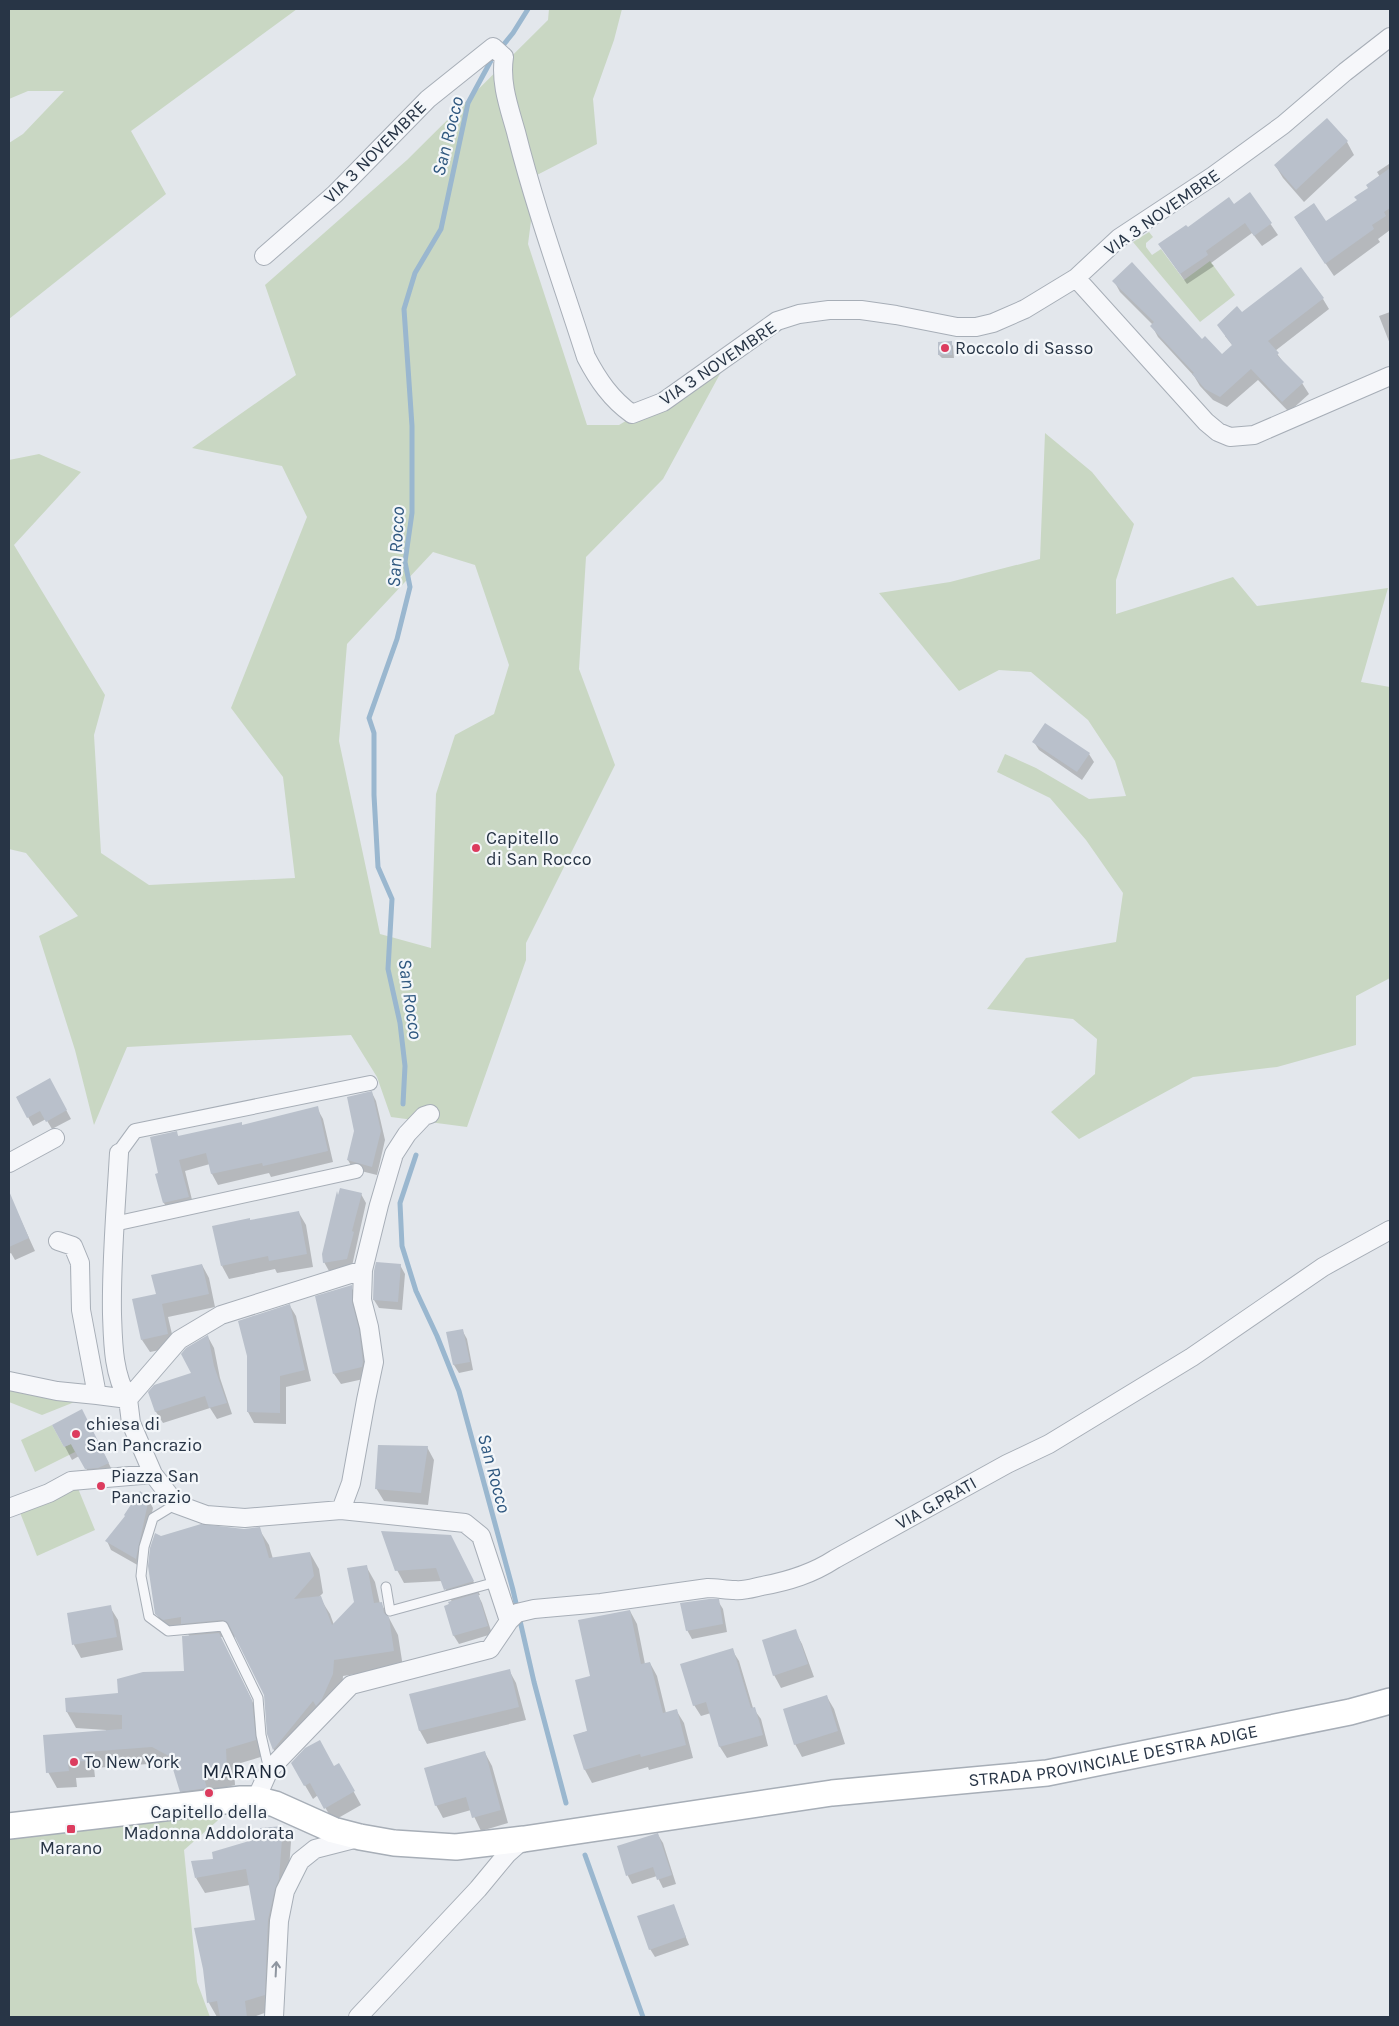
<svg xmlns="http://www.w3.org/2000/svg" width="1399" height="2026" font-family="Karla,sans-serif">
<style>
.green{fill:#c9d7c3;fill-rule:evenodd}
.shadow{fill:#0003}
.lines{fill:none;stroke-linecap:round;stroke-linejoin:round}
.stream{stroke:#9ab7cf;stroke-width:5}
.building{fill:#b9c0cb}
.service-casing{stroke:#a7aeb7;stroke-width:11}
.pedestrian-casing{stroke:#a7aeb7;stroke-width:16}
.minor-casing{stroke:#a7aeb7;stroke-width:20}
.secondary-casing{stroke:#a7aeb7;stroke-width:28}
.service{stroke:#f6f7fa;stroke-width:9}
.pedestrian{stroke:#f6f7fa;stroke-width:14}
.minor{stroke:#f6f7fa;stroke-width:18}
.secondary{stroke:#fff;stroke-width:25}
.oneway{stroke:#8f96a0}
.poi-dot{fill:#dc3c5e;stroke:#f3f6f9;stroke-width:2}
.labels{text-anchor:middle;stroke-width:4.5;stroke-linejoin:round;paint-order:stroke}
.street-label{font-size:18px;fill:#283546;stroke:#f3f6f9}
.poi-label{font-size:18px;fill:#283546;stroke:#f3f6f9;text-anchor:start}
.water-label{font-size:19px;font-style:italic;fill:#2e577f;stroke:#f3f6f9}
.quarter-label{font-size:20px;letter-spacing:1px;fill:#1a2637;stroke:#f3f6f9}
</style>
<rect width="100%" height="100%" fill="#e3e7ec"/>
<!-- green -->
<path class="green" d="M9 9H297L131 131 166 194 9 319V143L23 134 64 91H28L9 99Z
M549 9H622L614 40 593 99 597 144 537 175 528 244 587 425H619L727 361 663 479 586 557 579 669 615 765 526 943V960L467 1127 391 1117 377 1077 351 1035 127 1047 94 1125 75 1050 39 936 78 916 26 853 9 849V460L39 454 81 472 14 545 105 695 94 735 101 853 149 885 295 878 283 777 231 708 307 517 282 466 192 448 296 375 265 285 407 160 548 20ZM433 552 475 565 509 665 494 714 455 735 436 794 431 948 380 934 339 741 347 644Z
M1149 232 1153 237 1146 243V247L1152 255 1161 249 1184 280 1210 261 1235 295 1200 322 1133 242Z
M1045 433 1092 472 1134 524 1116 580V614L1233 577 1257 606 1388 588 1361 682 1390 687V978L1356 996V1045L1277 1067 1193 1077 1079 1139 1051 1112 1095 1074 1097 1039 1073 1019 987 1009 1026 958 1116 942 1123 893 1086 840 1050 798 997 772 1005 754 1036 768 1089 799 1126 796 1115 761 1088 720 1031 672 999 670 959 691 879 593 950 582 1040 559Z
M9 1388 82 1399 42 1415 9 1402Z
M52 1425 64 1447 71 1444 75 1452 35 1472 21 1440Z
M77 1486 95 1530 37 1556 19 1510Z
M208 1808 224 1815 184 1850 197 1982 210 2017H9L10 1838Z"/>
<!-- shadow -->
<path class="shadow" d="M1327 120 1347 142 1354 155 1304 202 1283 178 1275 165Z
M1389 164 1390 230 1378 239 1380 242 1334 276 1295 218 1326 223 1358 201 1380 177 1377 172Z
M1250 194 1278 235 1262 246 1252 233 1211 263 1214 266 1187 284 1160 245 1234 205Z
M1114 281 1222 356 1233 346 1225 336 1242 314 1323 299 1329 309 1275 351 1284 363 1302 383 1309 394 1289 412 1258 380 1227 407 1213 400 1200 386 1194 376 1158 337 1152 326 1153 325 1120 292Z
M1390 312V344L1379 316Z
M951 343 953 346 954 358H942L939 355Z
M1034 742 1089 754 1094 762 1082 780 1039 750Z
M50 1080 71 1119 52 1129 46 1119 33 1126 17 1097Z
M372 1093 376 1101 385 1140 377 1175 353 1169 348 1160 355 1131Z
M317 1108 323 1119 333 1162 271 1177 269 1173 218 1185 212 1174 210 1164 185 1171 194 1208 170 1214 164 1203 160 1174 176 1133 179 1137 243 1127Z
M361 1194 366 1203 352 1266 329 1271 324 1262Z
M13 1203 35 1251 15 1260 11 1253 9 1254V1205Z
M299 1213 306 1225 313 1267 277 1273 275 1269 229 1279 222 1266 250 1221Z
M202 1265 209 1278 215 1307 168 1317 175 1347 150 1352 142 1340 157 1295Z
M400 1265 405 1274 402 1310 379 1308 374 1300Z
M351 1287 357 1297 368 1378 341 1384 334 1374Z
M290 1306 296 1316 311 1381 286 1387V1424L254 1423 248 1412 249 1356Z
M462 1330 467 1339 473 1370 459 1373 454 1365 447 1333Z
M208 1337 214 1348 220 1378 232 1414 217 1419 210 1408 163 1423 156 1412 150 1392 193 1374Z
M89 1424 115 1476 94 1482 79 1456 72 1460 54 1426Z
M427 1447 434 1460 428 1505 384 1501 376 1488Z
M148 1499 153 1508 141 1567 111 1550 107 1541 126 1517Z
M259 1529 269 1545 273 1559 310 1553 319 1569 323 1593 318 1598H320L330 1614 334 1625 356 1603 366 1566 375 1582 380 1604 381 1603 398 1635 403 1667 343 1676 342 1691 283 1765 274 1750 268 1734 265 1695 237 1638 233 1636 220 1637 260 1717 264 1756 234 1765 235 1785 211 1791 191 1807 181 1791 174 1769 162 1763 94 1768 95 1777 76 1778 77 1787 57 1788 48 1772 106 1731V1730L76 1728 67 1712 186 1672 190 1637 188 1634 173 1635 166 1630 156 1613 161 1537Z
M458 1550 480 1595H478L482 1603 492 1634 459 1644 454 1636 445 1607 452 1602 442 1581 404 1583 397 1570Z
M718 1601 723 1609 727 1632 692 1639 687 1630Z
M110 1607 118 1620 123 1650 81 1658 74 1645 68 1614Z
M630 1611 637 1624 645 1664 650 1663 657 1676 666 1713 676 1710 684 1723 693 1758 649 1770 648 1767 592 1783 585 1770 575 1735 588 1731 591 1677Z
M795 1631 802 1644 814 1677 781 1688 774 1675Z
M732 1650 739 1661 753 1708 761 1719 768 1746 727 1758 720 1747 711 1713 701 1716 694 1705Z
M509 1670 516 1683 526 1720 427 1744 420 1731 411 1695Z
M827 1697 834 1709 845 1744 802 1757 795 1744Z
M485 1753 492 1766 508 1823 481 1831 471 1810 443 1818 436 1805Z
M292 1763 334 1768 339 1765 361 1805 333 1821 318 1795 313 1799Z
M282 1827 291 1842 287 1895 273 2010 253 2017H217L209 2003 204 1969 257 1922 250 1885 205 1893 196 1878 215 1860 265 1837Z
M658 1835 663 1843 676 1884 663 1888 657 1876 632 1884 628 1876 618 1847Z
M673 1905 689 1945 655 1957 650 1949Z"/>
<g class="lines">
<!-- stream -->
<path class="stream" d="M500 49 513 33 528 9
M403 1104 405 1066 400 1023 388 969 392 899 378 867 374 795V733L369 718 397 639 410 587 405 562 412 513V426L404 309 415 273 441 229 468 103 494 55
M416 1155 400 1203 402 1246 416 1291 437 1336 459 1391 513 1590 534 1682 566 1803
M585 1855 643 2017"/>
</g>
<!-- building -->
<path class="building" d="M1327 118 1348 141 1296 190 1274 165Z
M1390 168V208L1384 212 1386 216 1372 225 1374 229 1325 264 1294 217 1314 203 1326 221 1357 200 1354 197 1368 188 1366 185Z
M1250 192 1272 223 1254 236 1245 223 1206 251 1208 255 1180 274 1158 244 1186 225 1188 227 1229 197 1234 204Z
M1132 262 1202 339 1205 336 1222 354 1232 345 1217 325 1237 306 1242 312 1301 267 1324 298 1268 341 1279 353 1277 355 1304 382 1282 402 1251 369 1220 397 1205 389 1192 374 1194 373 1150 326 1154 322 1112 281Z
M952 341V355H938V342Z
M1045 723 1090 753 1077 772 1032 742Z
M50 1078 67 1110 46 1122 40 1111 27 1118 16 1097Z
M372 1091 381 1131 372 1167 347 1160 354 1131 347 1097Z
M318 1106 328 1151 263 1166 262 1163 211 1174 206 1153 179 1160 189 1197 163 1203 155 1174 158 1173 150 1137 177 1131 178 1136 242 1122V1125Z
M340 1188 362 1193 352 1231 354 1232 347 1259 323 1263 322 1254 337 1191 338 1195Z
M9 1191 29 1238 9 1247Z
M299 1211 307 1254 269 1261 268 1256 221 1266 212 1226 250 1218V1220Z
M376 1262 401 1264 398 1302 373 1300 374 1271Z
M202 1264 209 1294 162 1304 168 1334 141 1340 132 1299 156 1294 151 1275Z
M352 1285V1302L359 1329 363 1362 362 1367 333 1374 315 1296Z
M290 1304 305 1370 280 1376V1413L247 1412V1356L238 1321Z
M463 1329 470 1362 453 1365 446 1332Z
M208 1335 214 1366 227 1403 209 1408 205 1396 155 1412 148 1392 154 1385 191 1373 181 1354 186 1348Z
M82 1409 109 1463 98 1468 85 1469 71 1444 64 1447 52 1425Z
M378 1445 428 1446 421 1493 375 1489Z
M140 1491 149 1498 136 1559 105 1541 125 1516 124 1515Z
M201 1524 244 1529 260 1527 269 1558 310 1552 314 1576 294 1599 321 1596 332 1625 354 1602 347 1568 367 1565 374 1603 382 1602 384 1613 389 1617 394 1651 334 1660 333 1674 322 1699 316 1706 313 1701 273 1750 267 1734 264 1695 228 1623 222 1620 181 1624V1617L163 1620 155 1614 148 1566 150 1548 155 1533 161 1536Z
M381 1531 451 1535 474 1581 444 1590 436 1568 395 1571Z
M478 1593 488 1626 453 1636 444 1606 449 1604 448 1602Z
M709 1599H719L723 1624 686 1631 680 1603Z
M111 1605 117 1637 72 1645 67 1613Z
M630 1610 641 1664 650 1662 663 1713 677 1709 686 1745 641 1757 640 1754 584 1770 573 1735 587 1731 575 1680 590 1676 578 1620Z
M796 1629 808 1664 773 1676 762 1640Z
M219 1633 252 1700 256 1740 226 1749 227 1769 203 1775 207 1788 180 1792 169 1756 152 1747 86 1752V1761L68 1762 69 1771 46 1773 43 1735 122 1729V1715L66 1712 65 1698 118 1693 117 1679 143 1672 184 1671 182 1636Z
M733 1648 751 1708 755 1707 763 1735 719 1747 706 1702 693 1706 680 1664Z
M510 1669 519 1707 419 1731 409 1694Z
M827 1695 838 1731 794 1745 783 1709Z
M320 1740 334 1766 339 1763 355 1791 324 1809 310 1783 304 1786 291 1763 305 1748Z
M485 1751 501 1810 472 1818 466 1797 435 1806 424 1768Z
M283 1826 279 1879 275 1889 268 1920 265 1995 245 2001 247 2017H220L217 2001 207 2003 203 1969 194 1928 255 1920 246 1869 195 1878 191 1861 213 1859 212 1852 263 1837 260 1828Z
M658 1833 672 1875 657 1880 653 1867 626 1876 617 1846Z
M674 1904 686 1937 649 1950 637 1916Z"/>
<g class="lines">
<defs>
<path id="service" d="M176 1504 153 1518 144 1547 141 1576 149 1617 168 1631 223 1626 258 1698 261 1735 269 1770
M386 1587 390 1611 496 1582"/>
<path id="pedestrian" d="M119 1153 135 1131 370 1083
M114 1224 356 1171"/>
<path id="minor" d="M264 256 335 194 428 99 493 47 504 57C500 83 509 107 516 132 535 208 562 282 586 357 598 380 611 399 632 414L663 402 777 321 799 314 829 310H861L896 315 957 327H976L993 323 1025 309 1076 278 1119 238 1213 176 1283 125 1345 72 1390 37
M1076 278 1206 422 1218 432 1230 437 1254 435 1390 376
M119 1153C116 1207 111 1260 112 1314 113 1343 113 1373 128 1399
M9 1163 55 1138
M58 1241 73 1246 80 1263 81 1310 97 1395 128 1399
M363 1270 379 1205 394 1154 407 1134 424 1116 430 1114
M9 1381 57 1391 97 1395
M9 1508 49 1493 71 1481 153 1474
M509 1621 517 1613 534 1609 601 1603 708 1588C717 1588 726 1590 735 1590 744 1591 753 1588 762 1586 789 1581 812 1574 835 1559L1007 1464 1049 1444 1192 1357 1323 1267 1390 1230
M256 1799 269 1770 351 1685 490 1649 509 1621 481 1536 465 1523 341 1510 245 1518 206 1515 176 1504 153 1474 131 1423 128 1399 179 1340 221 1315 363 1270 362 1300 369 1327 374 1362 366 1400 351 1483 341 1510
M274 2017 279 1921 285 1891 300 1861 315 1849 358 1838
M358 2017 478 1889 507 1854 524 1839"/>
<g id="secondary">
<path id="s1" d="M9 1826 241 1799H256L275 1804 333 1830 360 1837 394 1843 456 1847 524 1839 832 1793 1047 1773 1350 1712 1390 1701"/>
</g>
</defs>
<!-- service casing -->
<use href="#service" class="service-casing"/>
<!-- pedestrian casing -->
<use href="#pedestrian" class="pedestrian-casing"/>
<!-- minor casing -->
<use href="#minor" class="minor-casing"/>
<!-- secondary casing -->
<use href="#secondary" class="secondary-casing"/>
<!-- service -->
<use href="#service" class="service"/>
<!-- pedestrian -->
<use href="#pedestrian" class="pedestrian"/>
<!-- minor -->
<use href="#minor" class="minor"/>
<!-- secondary -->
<use href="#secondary" class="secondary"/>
</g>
<!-- one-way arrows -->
<defs><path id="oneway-shaft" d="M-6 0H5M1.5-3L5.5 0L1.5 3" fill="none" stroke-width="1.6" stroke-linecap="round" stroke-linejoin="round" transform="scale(1.25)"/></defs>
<use class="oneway" href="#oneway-shaft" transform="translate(276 1969) rotate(-87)"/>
<!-- markers -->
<g class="poi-dot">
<circle cx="945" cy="348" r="5"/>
<circle cx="476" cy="848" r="5"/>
<circle cx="76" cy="1434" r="5"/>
<circle cx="101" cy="1486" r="5"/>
<circle cx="74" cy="1762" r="5"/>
<circle cx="209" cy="1793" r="5"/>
<rect x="66" y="1824" width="10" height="10" rx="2.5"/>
</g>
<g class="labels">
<!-- street labels -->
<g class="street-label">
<text transform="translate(375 152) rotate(-45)" y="6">VIA 3 NOVEMBRE</text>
<text transform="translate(1162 212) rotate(-35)" y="6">VIA 3 NOVEMBRE</text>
<text transform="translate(718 363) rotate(-34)" y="6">VIA 3 NOVEMBRE</text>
<text transform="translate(936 1503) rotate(-29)" y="6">VIA G.PRATI</text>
<text dy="6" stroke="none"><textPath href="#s1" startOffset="1120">STRADA PROVINCIALE DESTRA ADIGE</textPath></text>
</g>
<!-- poi labels -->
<g class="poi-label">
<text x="955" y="354">Roccolo di Sasso</text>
<text x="486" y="844">Capitello<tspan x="486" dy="21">di San Rocco</tspan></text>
<text x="86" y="1430">chiesa di<tspan x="86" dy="21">San Pancrazio</tspan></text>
<text x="111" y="1482">Piazza San<tspan x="111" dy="21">Pancrazio</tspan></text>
<text x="84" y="1768">To New York</text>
<text x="209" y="1818" text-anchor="middle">Capitello della<tspan x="209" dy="21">Madonna Addolorata</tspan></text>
<text x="71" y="1854" text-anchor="middle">Marano</text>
</g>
<!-- water labels -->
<g class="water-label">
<text transform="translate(447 136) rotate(-76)" y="7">San Rocco</text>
<text transform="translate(395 547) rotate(-87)" y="7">San Rocco</text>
<text transform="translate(411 999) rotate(82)" y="7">San Rocco</text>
<text transform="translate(495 1473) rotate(75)" y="7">San Rocco</text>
</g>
<!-- quarter labels -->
<g class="quarter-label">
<text x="245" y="1778">MARANO</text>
</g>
</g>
<!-- border -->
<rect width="1399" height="2026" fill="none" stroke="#283546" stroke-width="20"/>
</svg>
